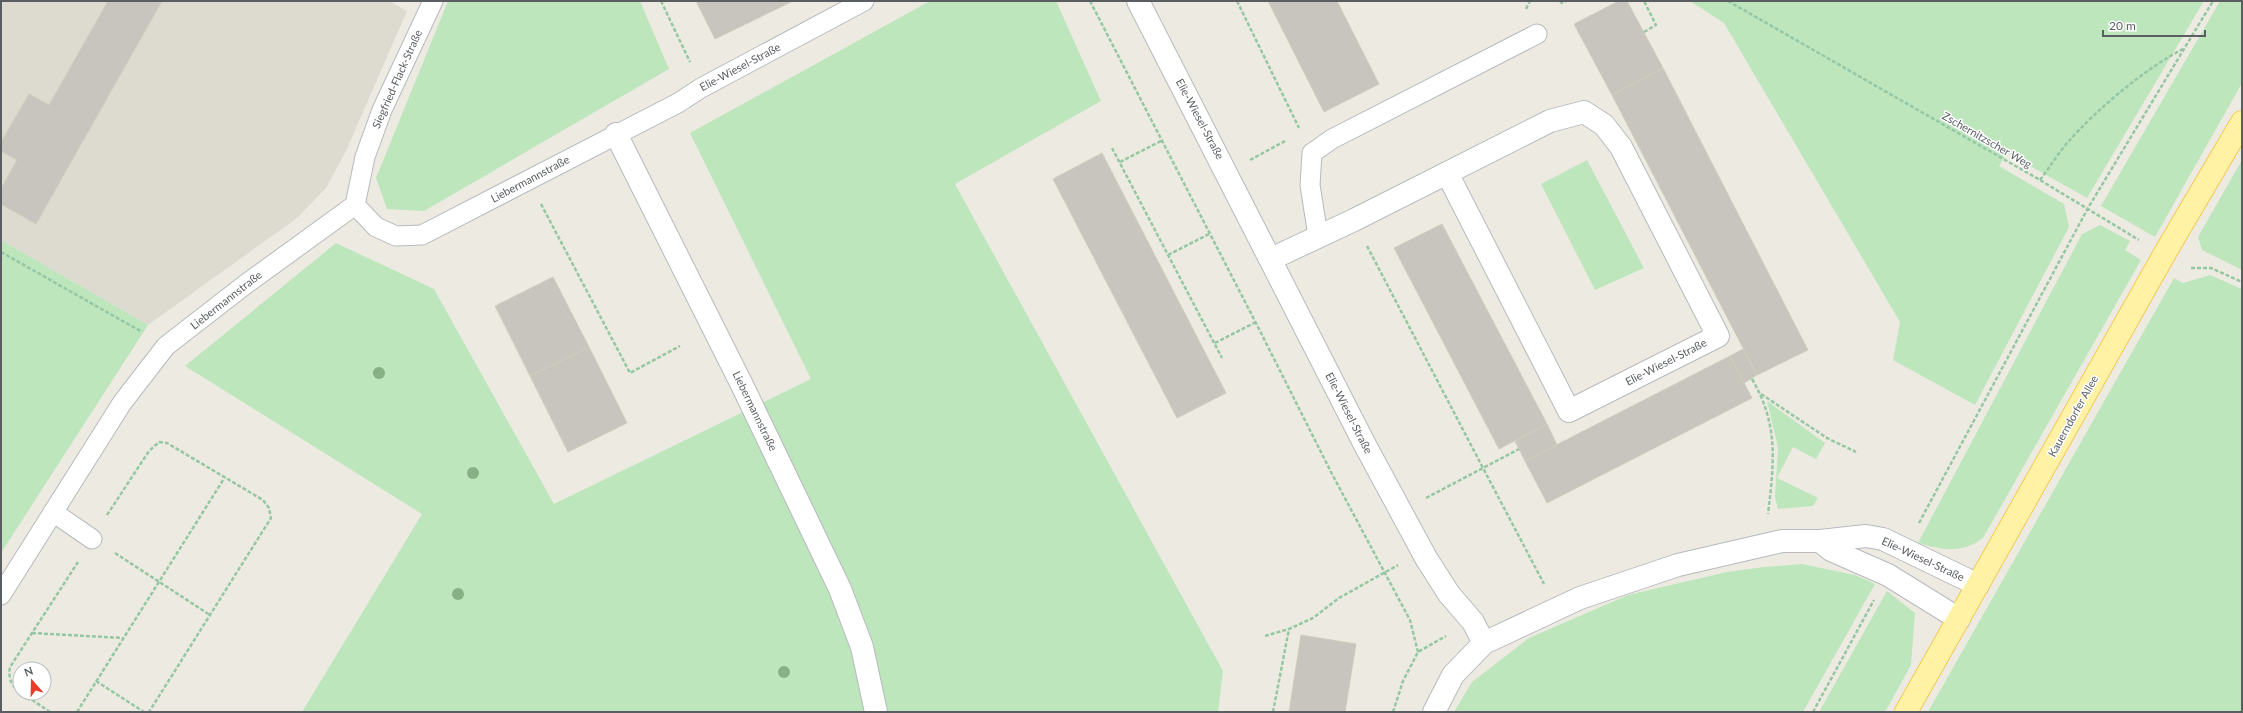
<svg xmlns="http://www.w3.org/2000/svg" width="2243" height="713" font-family="Lato,sans-serif">
<style>
.education{fill:#dddad0}
.green{fill:#bde6bd}
.building{fill:#c8c5be;stroke:#d2ccbf}
.lines{fill:none;stroke-linecap:round;stroke-linejoin:round}
.service-casing{stroke:#b7b9be;stroke-width:21}
.minor-casing{stroke:#b7b9be;stroke-width:24}
.primary-casing{stroke:#f4c954;stroke-width:24}
.path{stroke:#96c7a4;stroke-width:2.5;stroke-dasharray:4 2;stroke-linecap:butt}
.service{stroke:#fff;stroke-width:19}
.minor{stroke:#fff;stroke-width:22}
.primary{stroke:#fff2a4;stroke-width:22}
.tree{fill:#86b184}
.labels{text-anchor:middle;stroke-width:3;stroke-linejoin:round;paint-order:stroke}
.street-label{font-size:11px;fill:#5a5e63;stroke:#fff}
</style>
<rect width="100%" height="100%" fill="#edebe1"/>
<!-- education -->
<path class="education" d="M1 1H389L407 11 346 151 326 188 297 218 148 325 1 240Z"/>
<!-- green -->
<path class="green" d="M448 1H640L669 69 424 211 387 209 376 178Z
M930 1H1056L1101 101 955 184 1223 671 1218 712H302L422 514 185 366 336 243 434 289 554 504 811 379 690 133Z
M1690 1H2204L2087 198 2007 153 1999 166 2064 204 2069 227 1975 405 1893 360 1900 322 1724 23Z
M2220 1H2242V83L2155 237 2101 206Z
M1587 160 1644 268 1595 290 1541 184Z
M2242 160V270L2202 250 2198 237Z
M2100 225 2130 241 2125 250 2141 260 1983 538C1961 554 1943 550 1918 543L2082 234Z
M1 240 148 325 1 553Z
M2210 275 2242 289V712H1928L2174 278 2183 283Z
M1767 401 1825 443 1816 459 1793 447 1777 478 1818 498 1813 506 1778 509 1775 497 1778 448Z
M1802 564 1855 575 1875 584 1803 712H1454L1472 682 1529 638 1628 595 1727 572 1764 567Z
M1887 591 1915 613 1911 665 1885 712H1819Z"/>
<!-- building -->
<path class="building" d="M108 1H162L36 224 1 204V189L17 160 1 151V142L29 94 49 105Z
M696 1H793L715 39Z
M1268 1H1337L1379 84 1324 112Z
M1619 1H1627L1663 68 1612 95 1574 24Z
M1663 68 1808 350 1757 375 1612 95Z
M1102 153 1226 393 1177 418 1053 179Z
M1442 224 1547 424 1499 449 1394 248Z
M553 277 589 347 530 376 495 306Z
M589 347 627 423 568 452 530 376Z
M1743 349 1757 375 1744 383 1730 356Z
M1730 356 1752 398 1547 503 1525 461Z
M1547 424 1557 445 1525 461 1515 441Z
M1301 635 1356 644 1345 712H1289Z"/>
<g class="lines">
<defs>
<path id="service" d="M355 205 376 227 396 236 422 235 678 103 701 88 864 1
M355 205 365 157 382 110 433 1
M1318 236 1310 185 1312 153 1332 139 1537 34
M53 512 92 539
M1 595 122 403 166 346 246 284 355 205"/>
<path id="minor" d="M1138 1 1365 445 1426 558 1449 594 1473 622 1484 643
M616 134 743 387 840 589 862 647 876 712
M1271 259 1354 220 1550 121 1584 112 1604 125 1621 147 1718 336 1569 411 1447 173
M1820 541 1831 550 1888 575 1959 619
M1434 712 1453 675 1484 643 1580 598 1678 565 1782 541H1820L1866 536 1883 539 1978 585"/>
<path id="primary" d="M1906 712 2165 253 2242 122"/>
</defs>
<!-- service casing -->
<use href="#service" class="service-casing"/>
<!-- minor casing -->
<use href="#minor" class="minor-casing"/>
<!-- primary casing -->
<use href="#primary" class="primary-casing"/>
<!-- path -->
<path class="path" d="M661 1 690 62
M1090 1 1258 327 1332 474 1410 620 1418 652
M1237 1 1299 128
M1560 1 1562 3 1566 1
M1728 1 2040 180 2139 240
M1526 9 1530 1
M1644 32 1656 25 1644 1
M1112 148 1222 358
M1250 160 1287 140
M1120 162 1161 141
M2040 180C2050 167 2058 153 2069 141 2097 109 2146 68 2183 49
M541 204 630 373 680 346
M1367 246 1483 468 1519 449
M1 252 142 332
M1168 255 1209 234
M2191 268H2211L2242 282
M1215 343 1256 322
M1752 379C1779 425 1774 463 1768 514
M1761 394 1827 438 1856 452
M1426 498 1483 468 1544 584
M107 515 149 451 159 442 167 443 263 500 269 508 271 518 149 712
M1919 523 2088 208 2213 1
M115 553 210 615
M32 633 123 638
M1265 636 1289 629 1313 618 1339 598 1398 565
M96 681 144 712
M20 692C11 685 8 678 10 667L78 562
M22 693 50 712
M77 712 225 477
M1273 712 1289 629
M1393 712 1403 681 1418 652 1446 636
M1813 712 1874 600"/>
<!-- service -->
<use href="#service" class="service"/>
<!-- minor -->
<use href="#minor" class="minor"/>
<!-- primary -->
<use href="#primary" class="primary"/>
</g>
<!-- trees -->
<g class="tree">
<circle cx="379" cy="373" r="6"/>
<circle cx="473" cy="473" r="6"/>
<circle cx="458" cy="594" r="6"/>
<circle cx="784" cy="672" r="6"/>
</g>
<g class="labels">
<!-- street labels -->
<g class="street-label">
<text transform="translate(740 67) rotate(-28)" y="4">Elie-Wiesel-Straße</text>
<text transform="translate(397 79) rotate(-66)" y="4">Siegfried-Flack-Straße</text>
<text transform="translate(1200 119) rotate(62)" y="4">Elie-Wiesel-Straße</text>
<text transform="translate(1987 140) rotate(30)" y="4">Zschernitzscher Weg</text>
<text transform="translate(530 179) rotate(-28)" y="4">Liebermannstraße</text>
<text transform="translate(226 300) rotate(-38)" y="4">Liebermannstraße</text>
<text transform="translate(1666 362) rotate(-27)" y="4">Elie-Wiesel-Straße</text>
<text transform="translate(755 411) rotate(64)" y="4">Liebermannstraße</text>
<text transform="translate(1349 413) rotate(63)" y="4">Elie-Wiesel-Straße</text>
<text transform="translate(2073 416) rotate(-61)" y="4">Kauerndorfer Allee</text>
<text transform="translate(1923 559) rotate(25)" y="4">Elie-Wiesel-Straße</text>
</g>
</g>
<!-- border -->
<rect width="2243" height="713" fill="none" stroke="#5a5e63" stroke-width="4"/>
<!-- north arrow -->
<g transform="translate(32 681) rotate(340)"><circle r="19" fill="#ffffff" stroke="#bdbfc1"/>
<path d="M0-3L7 15L0 10L-7 15Z" fill="#ec3a28"/>
<text y="-6" font-size="11" font-weight="bold" text-anchor="middle" fill="#5a5e63">N</text>
</g>
<!-- scale -->
<path d="M2103 30v6h102v-6" fill="none" stroke="#5a5e63" stroke-width="2"/>
<text x="2109" y="30" font-size="12" fill="#5a5e63" stroke="#ffffff" stroke-width="3" paint-order="stroke">20 m</text>
</svg>
